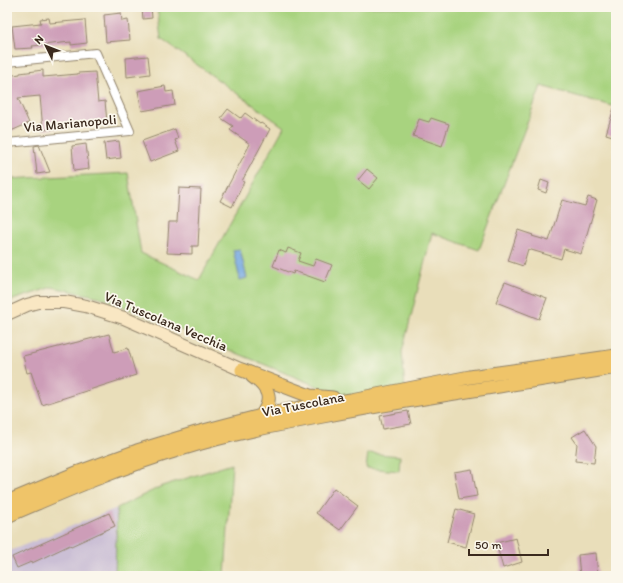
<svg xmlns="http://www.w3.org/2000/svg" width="623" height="583" font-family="Itim,sans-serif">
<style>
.industrial{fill:#cbbfd5}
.green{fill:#a8d37f;stroke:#727e4e}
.water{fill:#74a8e0;stroke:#58697f}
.building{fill:#cd9db8}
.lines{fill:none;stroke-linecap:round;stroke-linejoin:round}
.minor-casing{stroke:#92846c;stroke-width:10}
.secondary-casing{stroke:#92846c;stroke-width:14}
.primary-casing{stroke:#92846c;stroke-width:15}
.minor{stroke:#fff;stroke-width:8}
.secondary{stroke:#f9e7c3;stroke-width:12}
.primary{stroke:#efc469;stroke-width:13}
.labels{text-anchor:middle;stroke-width:3.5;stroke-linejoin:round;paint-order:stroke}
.street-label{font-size:14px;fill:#3b2a1e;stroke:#fbf7ec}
</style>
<rect width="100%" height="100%" fill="#fbf7ec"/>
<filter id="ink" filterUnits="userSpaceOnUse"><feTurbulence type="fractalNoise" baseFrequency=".025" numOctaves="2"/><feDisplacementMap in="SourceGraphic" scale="8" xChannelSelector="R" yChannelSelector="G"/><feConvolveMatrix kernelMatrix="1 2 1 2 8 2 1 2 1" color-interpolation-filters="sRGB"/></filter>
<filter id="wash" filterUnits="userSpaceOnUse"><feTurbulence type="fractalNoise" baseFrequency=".012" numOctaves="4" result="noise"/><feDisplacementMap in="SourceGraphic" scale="16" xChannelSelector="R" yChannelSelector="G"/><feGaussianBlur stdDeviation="0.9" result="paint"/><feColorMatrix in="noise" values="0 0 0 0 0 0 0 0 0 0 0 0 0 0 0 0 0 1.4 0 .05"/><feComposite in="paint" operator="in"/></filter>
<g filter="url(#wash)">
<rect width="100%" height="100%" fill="#e9deba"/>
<!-- industrial -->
<path class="industrial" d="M117 508 115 576H7V552Z"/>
<!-- green -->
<path class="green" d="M157 7H616V107L541 86 479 250 432 233 402 352 405 389 351 400 100 297 52 287 7 302V179L128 173 141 253 199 280 284 127 161 39Z
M368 453 400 456 399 471 366 468Z
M232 464 225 576 201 572 189 576H115L117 508 162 486Z"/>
<!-- water -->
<path class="water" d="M240 249 247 278 240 280 233 250Z"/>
<g id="blocks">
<!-- building -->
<path class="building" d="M151 7 152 18 143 19 142 8Z
M121 13 122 21 128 20 130 40 106 42 104 15Z
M49 18 50 23 85 20 87 43 71 45V42L32 46 33 48 15 49 12 26 41 23 40 19Z
M148 56 150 74 127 77 126 58Z
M43 70V77L78 74V73L95 72 98 102 105 101 107 122 71 124V127L43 130 40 96 18 98 29 123 11 131 7 121V76L20 74V73Z
M165 86 166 92 173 91 175 105 142 111 138 91Z
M614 108H616V137L606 134Z
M228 109 240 118V117L241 118 245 113 260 124 261 123 270 129 242 181 244 182 232 207 220 201 250 144 230 130 233 126 221 118Z
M431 118 449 124 442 146 413 136 419 119 429 122Z
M175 129 178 139 175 140 179 151 150 162 142 141Z
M119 141 121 158 106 160 104 143Z
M86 144 89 169 74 171 72 146Z
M39 145 50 172 37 174 34 146Z
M367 169 378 178 369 189 358 180Z
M541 180 549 183 546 193 538 190Z
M179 188 201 189 198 246H192V254L167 253 169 222H177Z
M588 197 597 200 581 254 564 249 561 259 528 249 523 266 508 261 518 230 533 235 532 236 549 241 562 200 585 206Z
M288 248 301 253 298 261 313 266 316 259 332 265 325 282 294 271 293 274 273 266 279 250 286 253Z
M505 282 547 298 539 319 496 302Z
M109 334 114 352 128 348 136 375 42 405 31 372 27 373 23 356Z
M408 411 411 424 383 429 380 416Z
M585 429 596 446 594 463 575 461 577 444 572 437Z
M472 469 477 496 459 499 454 472Z
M334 488 358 506 340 530 316 513Z
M456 509 474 514 466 547 447 542Z
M109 513 115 526 71 546 70 545 32 563 31 562 17 568 12 557Z
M516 538 522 562 503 568 496 543Z
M596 553 598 576H580L578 555Z"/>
</g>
</g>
<g filter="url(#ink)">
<use href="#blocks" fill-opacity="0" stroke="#92846c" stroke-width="1"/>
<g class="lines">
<defs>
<path id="minor" d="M7 62 96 53 130 131 7 143"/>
<path id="secondary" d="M7 314 27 305 38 302H64L86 306 124 318 242 370"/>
<path id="primary" d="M242 370 310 396 333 398
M252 376C269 388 274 399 261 416
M7 502 79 472 137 451 196 433 261 416 289 410 351 400 470 377 616 356
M7 516C65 491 123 466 184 448 229 434 276 425 323 416 420 397 518 384 616 367"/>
</defs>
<!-- minor casing -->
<use href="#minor" class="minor-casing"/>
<!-- secondary casing -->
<use href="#secondary" class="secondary-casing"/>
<!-- primary casing -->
<use href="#primary" class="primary-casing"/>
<!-- minor -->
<use href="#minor" class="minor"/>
<!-- secondary -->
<use href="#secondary" class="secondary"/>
<!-- primary -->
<use href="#primary" class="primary"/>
</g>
</g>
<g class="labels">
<!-- street labels -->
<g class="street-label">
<text transform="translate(70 123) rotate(-5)" y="5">Via Marianopoli</text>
<text transform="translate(166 321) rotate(23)" y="5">Via Tuscolana Vecchia</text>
<text transform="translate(303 404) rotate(-11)" y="5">Via Tuscolana</text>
</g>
</g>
<!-- margin -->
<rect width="623" height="583" fill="none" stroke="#fbf7ec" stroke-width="24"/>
<!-- north arrow -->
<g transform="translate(46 46) rotate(313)" stroke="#fbf7ec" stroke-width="3" paint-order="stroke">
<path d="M0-3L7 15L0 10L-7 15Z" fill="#3b2a1e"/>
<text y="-6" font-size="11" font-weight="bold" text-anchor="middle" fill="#3b2a1e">N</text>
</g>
<!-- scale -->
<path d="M469 549v6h79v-6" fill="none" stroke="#3b2a1e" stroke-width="2"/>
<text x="475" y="549" font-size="12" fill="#3b2a1e" stroke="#fbf7ec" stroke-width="3" paint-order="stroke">50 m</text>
</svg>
